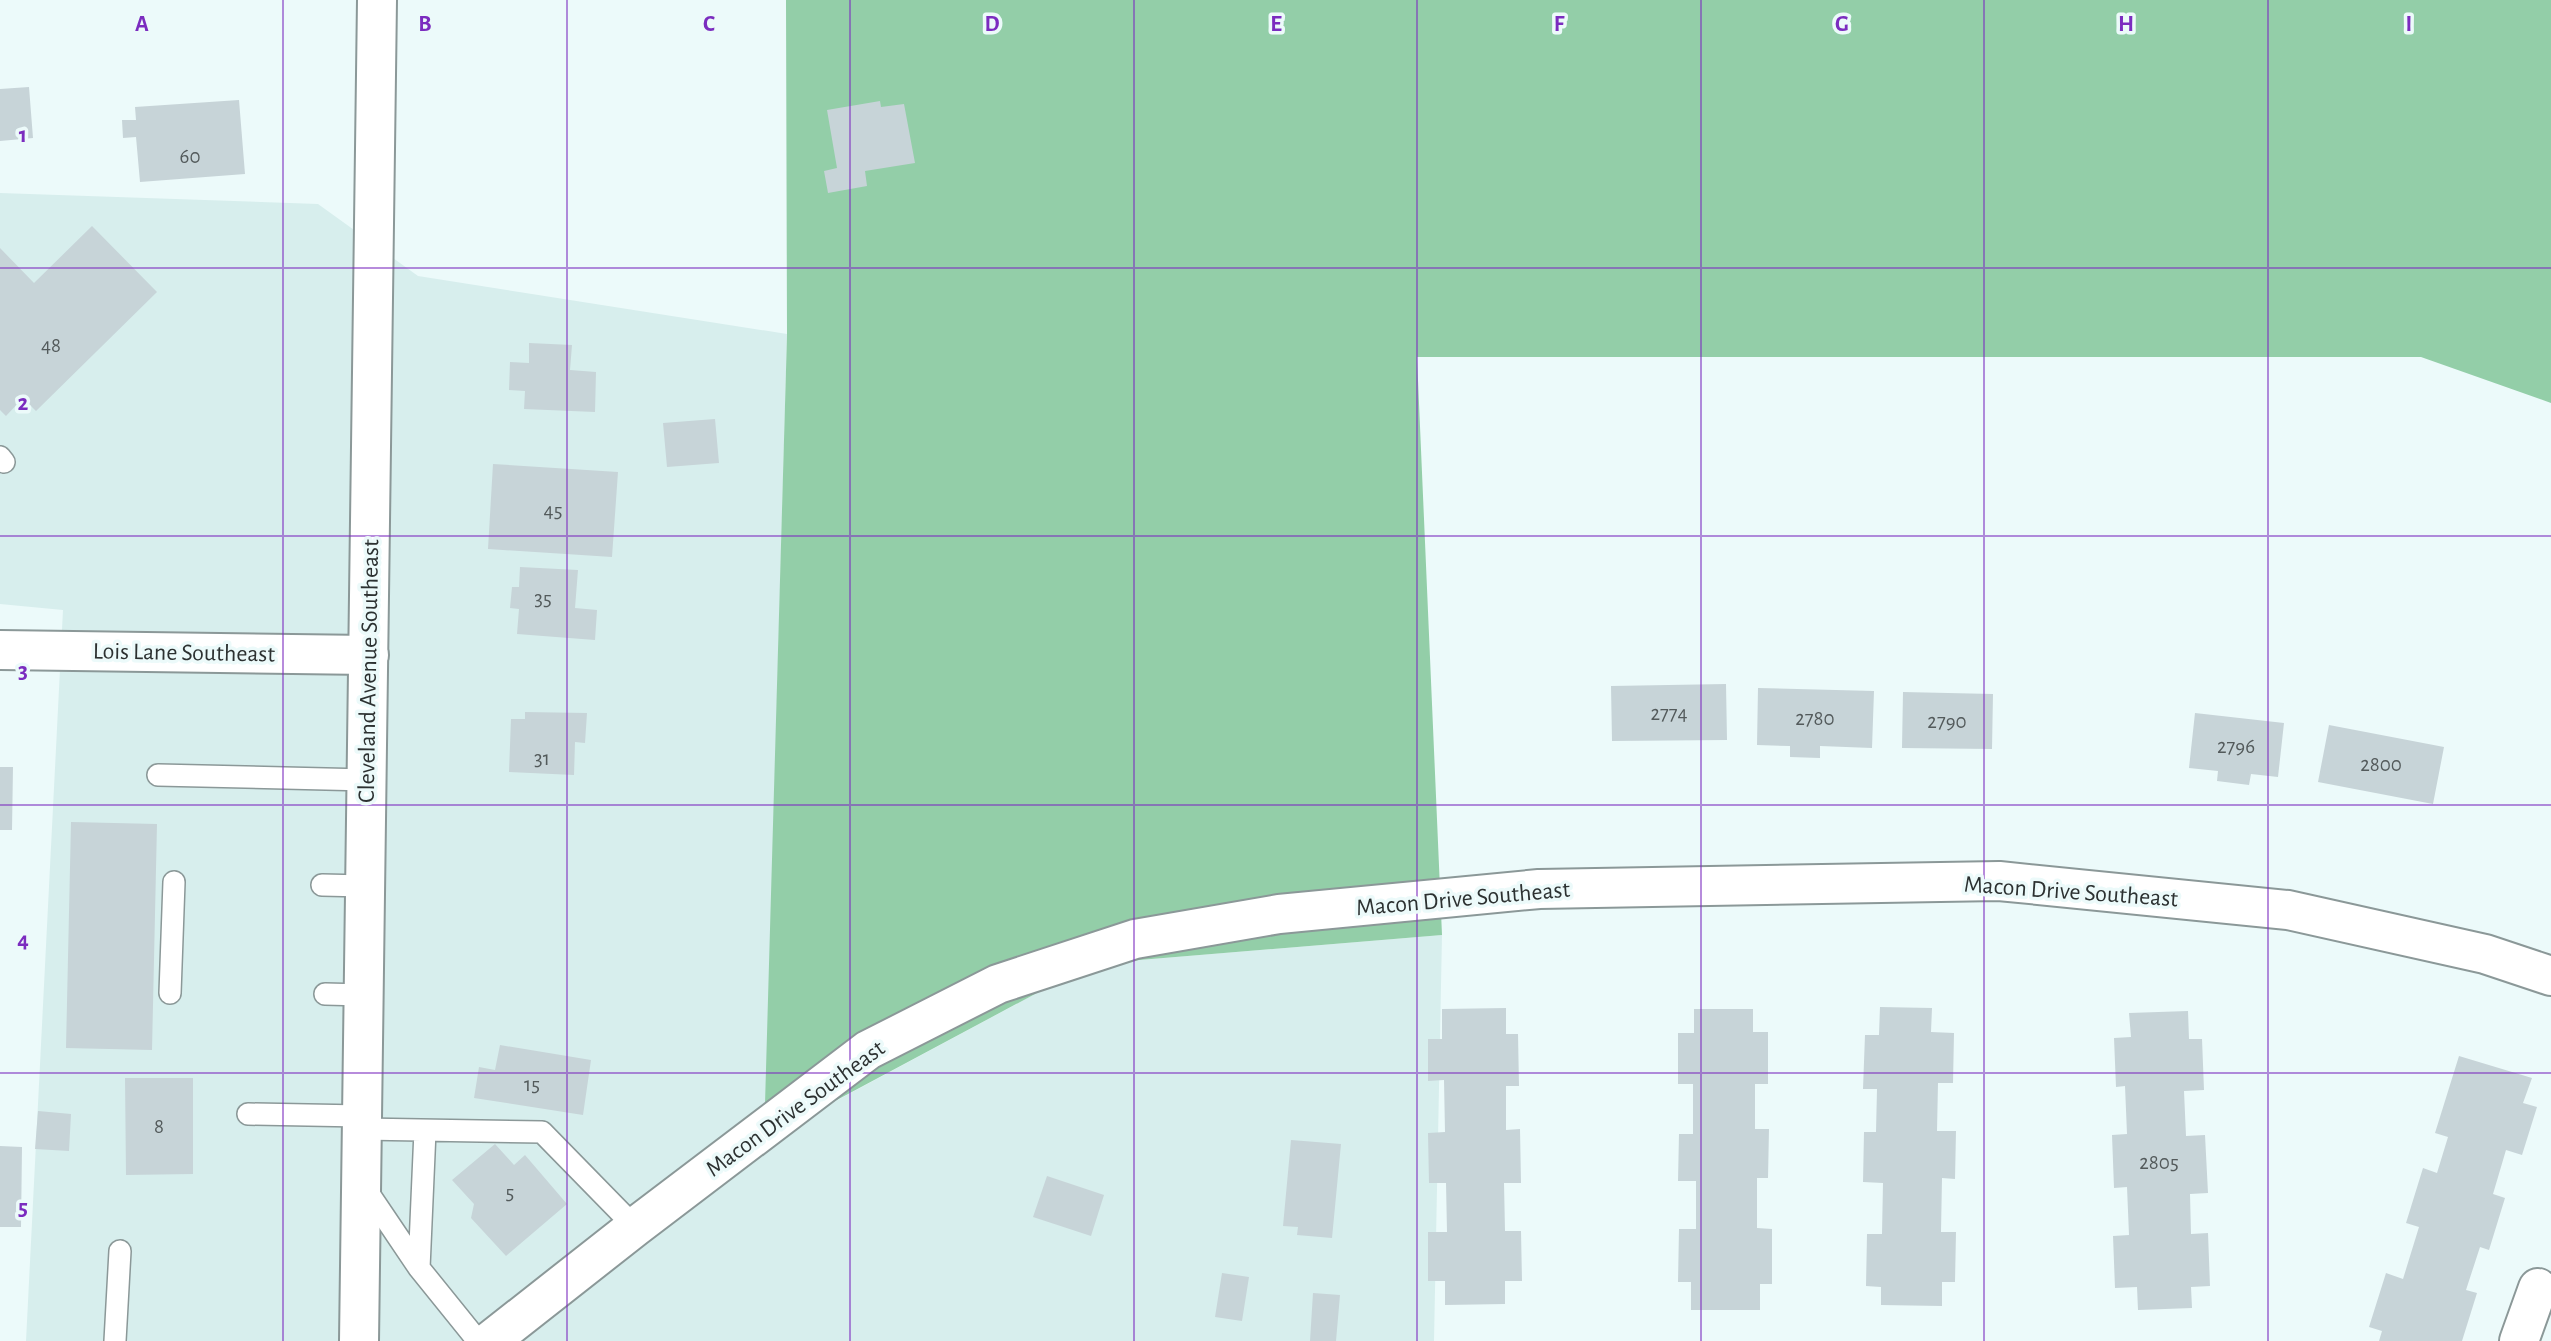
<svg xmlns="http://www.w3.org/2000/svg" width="2551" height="1341" font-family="'Alegreya Sans',sans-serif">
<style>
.built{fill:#d7eeed}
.forest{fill:#93cea8}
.building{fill:#c7d4d8}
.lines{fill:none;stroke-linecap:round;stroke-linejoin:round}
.service-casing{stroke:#8b9898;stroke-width:24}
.minor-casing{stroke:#8b9898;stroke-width:42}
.secondary-casing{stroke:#8b9898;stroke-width:42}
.service{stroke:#fff;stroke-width:21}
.minor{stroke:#fff;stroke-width:38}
.secondary{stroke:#fff;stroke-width:38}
.grid{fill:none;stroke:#7b2cbf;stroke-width:2;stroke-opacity:0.55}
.labels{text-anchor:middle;stroke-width:7;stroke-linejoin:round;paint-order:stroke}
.number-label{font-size:21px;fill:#535a5b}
.street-label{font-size:24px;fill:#2c3131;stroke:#ecfafa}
.grid-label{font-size:23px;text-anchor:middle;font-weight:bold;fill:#7b2cbf;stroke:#ecfafa;stroke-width:7;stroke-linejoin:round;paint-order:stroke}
</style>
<rect width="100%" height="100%" fill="#ecfafa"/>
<!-- built -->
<path class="built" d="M0 193 318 204 418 276 787 334 765 1139 1091 964 1442 935 1434 1341H26L63 610 0 604Z"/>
<!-- forest -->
<path class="forest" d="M786 0H2551V403L2421 357H1417L1442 935 1091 964 764 1139 787 335Z"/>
<!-- building -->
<path class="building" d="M29 87 33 138 0 141V89Z
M239 100 245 174 140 182 136 137 123 138 122 120H136L135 107Z
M880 101 881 107 904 104 915 163 865 171 867 186 828 193 824 171 837 168 827 110Z
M92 226 157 292 36 411 23 398 6 416 0 410V248L34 283Z
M529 343 572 345 570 370 596 372 595 412 524 409 525 391 509 390 510 362 529 363Z
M715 419 719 463 667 467 663 423Z
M493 464 618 472 612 557 488 549Z
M520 567 578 570 575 608 597 610 595 640 517 634 519 609 510 608 512 587H519Z
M1726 684 1727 740 1612 741 1611 686Z
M1758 688 1874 691 1872 748 1820 746V758L1790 757V746L1757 745Z
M1903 692 1993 694 1992 749 1902 748Z
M525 712 587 713 585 743 575 742 574 775 509 772 511 719H525Z
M2195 713 2284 723 2278 777 2251 774 2249 785 2217 781 2218 771 2189 768Z
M2329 725 2444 747 2433 804 2318 782Z
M0 767H13L12 830H0Z
M71 822 157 824 152 1050 66 1048Z
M1880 1007 1932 1008 1931 1032 1954 1033 1953 1083H1938L1937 1131H1956L1955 1179 1942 1178 1941 1232H1956L1955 1282H1942V1306L1881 1305V1287L1866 1286 1867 1234H1882L1883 1183 1863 1182 1864 1132H1876L1877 1089H1863L1865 1035H1879Z
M1506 1008V1034H1518L1519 1086H1506V1130L1520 1129 1521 1183H1504L1505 1231H1521L1522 1281H1505V1304L1445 1305V1281H1428V1232H1447L1446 1183H1429L1428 1133 1445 1132 1444 1080 1428 1081V1039H1442V1009Z
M1694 1009H1753V1032H1768V1084H1755V1129H1769L1768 1178H1757V1228L1772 1229V1284H1760V1310H1691V1282H1678L1679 1229H1696V1181H1678L1679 1134H1693V1084H1678V1033H1694Z
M2188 1011 2189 1039H2202L2204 1090 2184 1091 2186 1136 2205 1135 2208 1193 2190 1194 2191 1234 2208 1233 2210 1286 2191 1287 2192 1308 2138 1310 2137 1287 2115 1288 2113 1236 2129 1235 2127 1187 2114 1188 2112 1135 2127 1134 2125 1086 2116 1087 2114 1038 2131 1037 2129 1013Z
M500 1045 591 1060 583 1115 474 1098 479 1067 495 1070Z
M2459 1056 2532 1078 2523 1103 2537 1107 2522 1155 2506 1150 2493 1194 2505 1198 2489 1250 2480 1247 2466 1290 2477 1293 2462 1341H2379L2382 1331 2369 1327 2386 1273 2403 1279 2419 1227 2406 1223 2423 1168 2437 1173 2448 1137 2435 1133Z
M125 1078H193V1174L126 1175Z
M38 1111 71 1114 69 1151 35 1149Z
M1291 1140 1341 1144 1332 1238 1297 1235 1298 1227 1283 1226Z
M495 1144 514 1165 525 1155 567 1204 506 1256 471 1218 474 1204 452 1180Z
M0 1146 22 1147 21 1227H0Z
M1047 1176 1104 1195 1091 1236 1033 1217Z
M1222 1273 1249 1277 1242 1321 1215 1317Z
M1313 1293 1340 1295 1336 1341H1310Z"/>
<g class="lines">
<defs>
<path id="service" d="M0 457 4 462
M158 775 367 780
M322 885 365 886
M170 993 174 882
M325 994 364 995
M248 1114 362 1116
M362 1129 542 1132 635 1227
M365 1188 419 1268 478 1341
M419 1268 425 1131
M115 1341 120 1251"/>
<path id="minor" d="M0 650 369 655
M490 1341 635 1227 868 1050 998 984 1135 939 1279 914 1539 889 1999 881 2288 910 2485 954 2551 976
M2519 1341 2538 1288"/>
<path id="secondary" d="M359 1341 377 0"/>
</defs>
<!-- service casing -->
<use href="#service" class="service-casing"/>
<!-- minor casing -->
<use href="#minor" class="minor-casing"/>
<!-- secondary casing -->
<use href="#secondary" class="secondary-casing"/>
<!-- service -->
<use href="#service" class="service"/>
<!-- minor -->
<use href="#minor" class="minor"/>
<!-- secondary -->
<use href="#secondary" class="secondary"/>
</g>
<!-- grid -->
<path class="grid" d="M283 0V1341M567 0V1341M850 0V1341M1134 0V1341M1417 0V1341M1701 0V1341M1984 0V1341M2268 0V1341M0 268H2551M0 536H2551M0 805H2551M0 1073H2551"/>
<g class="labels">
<!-- number labels -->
<g class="number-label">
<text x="190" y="163">60</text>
<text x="51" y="352">48</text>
<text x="553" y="517">45</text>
<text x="543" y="605">35</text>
<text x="1669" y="720">2774</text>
<text x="1815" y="725">2780</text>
<text x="1947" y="728">2790</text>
<text x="2236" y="753">2796</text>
<text x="542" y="765">31</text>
<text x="2381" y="771">2800</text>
<text x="532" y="1091">15</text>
<text x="159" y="1133">8</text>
<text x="2159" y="1169">2805</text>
<text x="510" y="1199">5</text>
</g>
<!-- street labels -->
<g class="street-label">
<text transform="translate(184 652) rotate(1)" y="8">Lois Lane Southeast</text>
<text transform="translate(368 671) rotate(-89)" y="8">Cleveland Avenue Southeast</text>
<text transform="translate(2071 891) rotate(4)" y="8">Macon Drive Southeast</text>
<text transform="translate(1463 898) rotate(-5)" y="8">Macon Drive Southeast</text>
<text transform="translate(795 1108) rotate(-36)" y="8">Macon Drive Southeast</text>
</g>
</g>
<g class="grid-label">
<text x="142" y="31">A</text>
<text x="425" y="31">B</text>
<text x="709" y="31">C</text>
<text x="992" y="31">D</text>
<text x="1276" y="31">E</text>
<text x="1559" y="31">F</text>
<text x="1842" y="31">G</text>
<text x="2126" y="31">H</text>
<text x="2409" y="31">I</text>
<text x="23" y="142">1</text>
<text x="23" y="410">2</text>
<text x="23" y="678">3</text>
<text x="23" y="947">4</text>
<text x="23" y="1215">5</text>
</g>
</svg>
